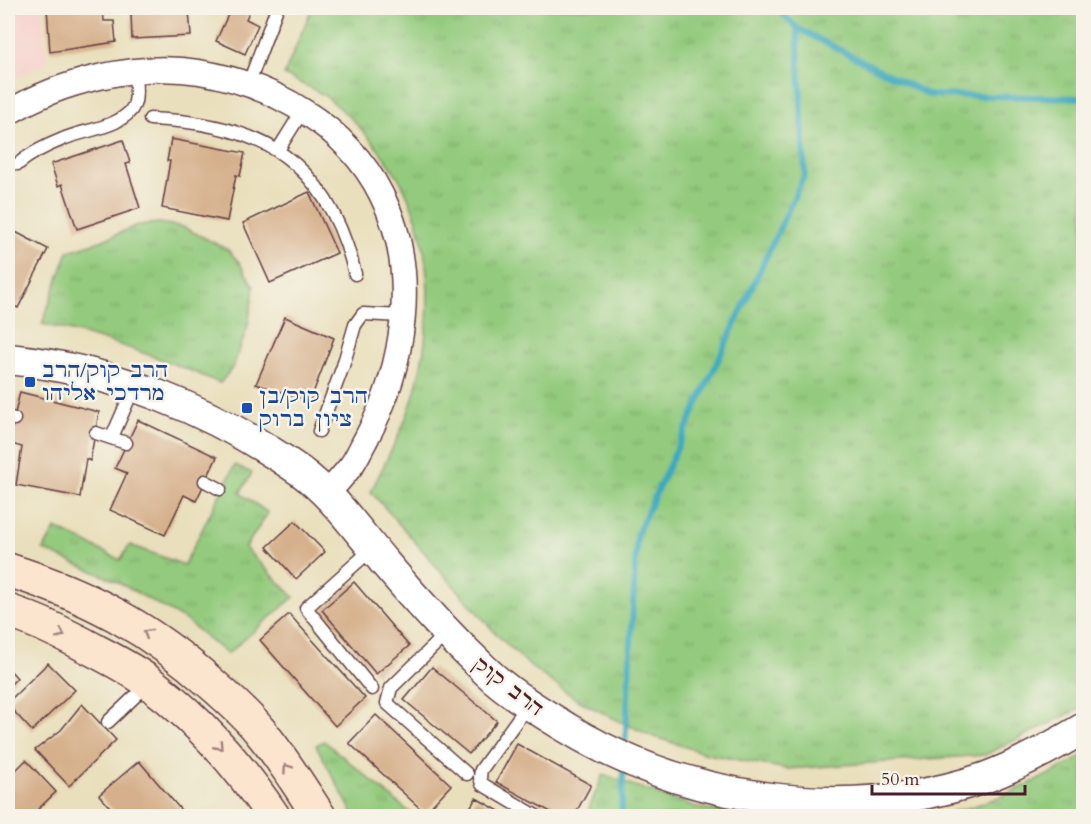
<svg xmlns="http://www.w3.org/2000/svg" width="1091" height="824" font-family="Cardo,'Frank Ruhl Libre',serif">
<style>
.built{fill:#f7d0cb}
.grass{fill:url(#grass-tufts);stroke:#6e7454;stroke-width:1.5}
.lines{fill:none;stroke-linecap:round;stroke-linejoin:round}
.stream{stroke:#3ca9bc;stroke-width:6}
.building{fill:#d6b08c}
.service-casing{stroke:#623c41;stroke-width:15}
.minor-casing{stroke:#623c41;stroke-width:27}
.tertiary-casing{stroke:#623c41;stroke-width:33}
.secondary-casing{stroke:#623c41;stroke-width:36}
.service{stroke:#fff;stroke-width:12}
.minor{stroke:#fff;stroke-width:24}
.tertiary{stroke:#fff;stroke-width:30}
.secondary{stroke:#fce5cf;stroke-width:33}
.oneway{stroke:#a3827d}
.transit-dot{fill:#1a4fb4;stroke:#f7f3e8;stroke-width:2}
.labels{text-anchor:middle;stroke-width:5;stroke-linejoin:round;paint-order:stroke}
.transit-label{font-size:20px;fill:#164399;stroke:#f7f3e8;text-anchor:start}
.street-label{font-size:20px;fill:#4a1f2b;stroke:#f7f3e8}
</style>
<defs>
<pattern id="grass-tufts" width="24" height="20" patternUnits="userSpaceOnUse" patternTransform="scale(1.5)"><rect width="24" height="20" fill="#93ca7d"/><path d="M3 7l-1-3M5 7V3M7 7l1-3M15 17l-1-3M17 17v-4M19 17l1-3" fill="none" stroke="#80ad6c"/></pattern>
</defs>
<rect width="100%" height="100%" fill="#f7f3e8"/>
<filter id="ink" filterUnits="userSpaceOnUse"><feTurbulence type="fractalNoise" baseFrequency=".0167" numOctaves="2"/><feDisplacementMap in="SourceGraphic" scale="12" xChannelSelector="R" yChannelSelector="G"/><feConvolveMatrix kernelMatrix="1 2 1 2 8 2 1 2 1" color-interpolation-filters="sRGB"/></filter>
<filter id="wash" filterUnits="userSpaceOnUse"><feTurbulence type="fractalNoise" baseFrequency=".008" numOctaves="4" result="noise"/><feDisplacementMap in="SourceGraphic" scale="24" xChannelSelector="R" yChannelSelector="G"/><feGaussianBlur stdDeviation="1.35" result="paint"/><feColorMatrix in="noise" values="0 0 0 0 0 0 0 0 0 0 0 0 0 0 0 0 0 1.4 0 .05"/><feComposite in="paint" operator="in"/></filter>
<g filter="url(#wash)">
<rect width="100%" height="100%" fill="#e9dfbc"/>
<!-- built -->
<path class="built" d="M8 8H42L47 63 8 82Z"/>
<!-- grass -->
<path class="grass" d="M312 8H1083V707L985 755 787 769 707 754 652 736 621 722 576 699 531 667 498 636 371 492C386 459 406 426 415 391 434 321 435 242 398 177 391 166 382 155 374 144 360 127 343 109 325 96 312 88 298 82 284 75Z
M159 223 183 227 227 249 239 262 254 287 248 326 233 367 220 383C162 358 104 337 42 324L68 251 101 241 138 225Z
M235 465 252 473 240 493 268 513 245 548 294 597 227 654 184 619 116 581 43 550 56 528 120 560 130 545 184 565Z
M324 741 414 816H354L316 745Z
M1083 756V816H937C989 805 1038 782 1083 756Z
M603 775 699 808 751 816H586Z"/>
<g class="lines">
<!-- stream -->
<path class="stream" d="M776 8 797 28 929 95 1084 98
M625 747 637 534 805 174 797 28
M621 816 624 766"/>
</g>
<g id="blocks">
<!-- building -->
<path class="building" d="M47 8H103L104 21H114L116 42 50 52Z
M143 8H178V11L189 10 191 36 132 39 131 13 143 12Z
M231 8H239L249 12 246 19 258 25 245 54 216 41Z
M171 139 245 153 240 176 236 175 227 221 162 208 170 161H167Z
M123 140 130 163 126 164 140 208 77 229 62 184 58 186 51 164Z
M309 192 337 253 270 283 243 223Z
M8 228 48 249 18 308 8 303Z
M285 317 334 338 310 401 256 384Z
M20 392 99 412 90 461 86 459 80 497 16 485 22 447 8 443Z
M138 420 217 457 196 501 184 495 165 535 110 510 127 473 115 468Z
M295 521 325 552 296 579 267 547Z
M354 582 409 646 376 674 322 610Z
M289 614 365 698 335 726 260 640Z
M48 663 75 690 32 731 8 705V702Z
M432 667 497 721 469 754 404 700Z
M8 668 17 678 8 687Z
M82 704 116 740 69 786 35 750 61 730Z
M376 715 451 785 425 813 349 743Z
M517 744 591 785 574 816H558L496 782Z
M26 760 56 792 31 816H8V778Z
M139 761 186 816H118L99 795Z
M476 798 508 816H465Z"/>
</g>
</g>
<g filter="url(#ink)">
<use href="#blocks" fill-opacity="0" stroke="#623c41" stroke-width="1.5"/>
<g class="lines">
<defs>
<path id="service" d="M248 85 277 8
M150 119C262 123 328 161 355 274
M278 150 303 110
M18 164C31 153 48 145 63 139 83 130 125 127 134 105 138 95 135 82 135 72
M8 417 14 419
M319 431 343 366 355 325 363 314 402 316
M96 433 126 443
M112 437 134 387
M205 481 220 489
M372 549 306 608 372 689
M447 633 391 688 387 703 467 774
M528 705 481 770 480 777 482 784 536 816
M108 722 148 684"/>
<path id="minor" d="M8 113C60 81 138 62 199 72 273 84 347 126 381 194 420 269 405 367 366 439 361 448 357 458 351 466 343 476 335 485 327 494"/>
<path id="tertiary" d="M8 359C112 369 214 411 300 471 334 496 357 530 384 562 416 600 449 636 486 671 509 693 539 711 567 728 689 802 848 824 984 778 1019 765 1052 747 1084 728"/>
<path id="secondary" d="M8 570C88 595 151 629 213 685 229 699 246 714 259 730 282 757 300 787 319 816
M8 611C32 619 56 630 79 642 101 654 125 665 146 680 196 717 239 765 273 816"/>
</defs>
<!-- service casing -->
<use href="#service" class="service-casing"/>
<!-- minor casing -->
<use href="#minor" class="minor-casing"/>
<!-- tertiary casing -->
<use href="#tertiary" class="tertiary-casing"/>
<!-- secondary casing -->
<use href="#secondary" class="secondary-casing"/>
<!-- service -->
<use href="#service" class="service"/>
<!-- minor -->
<use href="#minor" class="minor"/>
<!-- tertiary -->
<use href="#tertiary" class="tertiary"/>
<!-- secondary -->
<use href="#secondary" class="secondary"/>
</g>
<!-- one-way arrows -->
<defs><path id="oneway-chevron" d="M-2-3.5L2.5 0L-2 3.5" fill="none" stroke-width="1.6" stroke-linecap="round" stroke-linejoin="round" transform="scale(1.5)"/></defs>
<g class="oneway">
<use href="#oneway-chevron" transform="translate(147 633) rotate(-149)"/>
<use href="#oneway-chevron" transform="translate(61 634) rotate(25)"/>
<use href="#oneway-chevron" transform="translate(219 746) rotate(48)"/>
<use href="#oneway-chevron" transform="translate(287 768) rotate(-125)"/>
</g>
</g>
<!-- markers -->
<g class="transit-dot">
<rect x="24" y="376" width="12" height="12" rx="3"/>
<rect x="241" y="402" width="12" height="12" rx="3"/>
</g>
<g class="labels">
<!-- transit labels -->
<g class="transit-label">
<text x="42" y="377">הרב קוק/הרב<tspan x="42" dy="23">מרדכי אליהו</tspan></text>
<text x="259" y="403">הרב קוק/בן<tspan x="259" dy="23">ציון ברוק</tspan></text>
</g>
<!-- street labels -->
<g class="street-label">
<text transform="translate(509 686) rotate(38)" y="7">הרב קוק</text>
</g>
</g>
<!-- margin -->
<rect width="1091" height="824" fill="none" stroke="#f7f3e8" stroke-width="30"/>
<!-- scale -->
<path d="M872 785v9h153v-9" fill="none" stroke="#4a1f2b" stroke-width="3"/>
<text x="881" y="785" font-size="18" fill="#4a1f2b" stroke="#f7f3e8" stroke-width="4.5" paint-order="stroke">50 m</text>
</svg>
